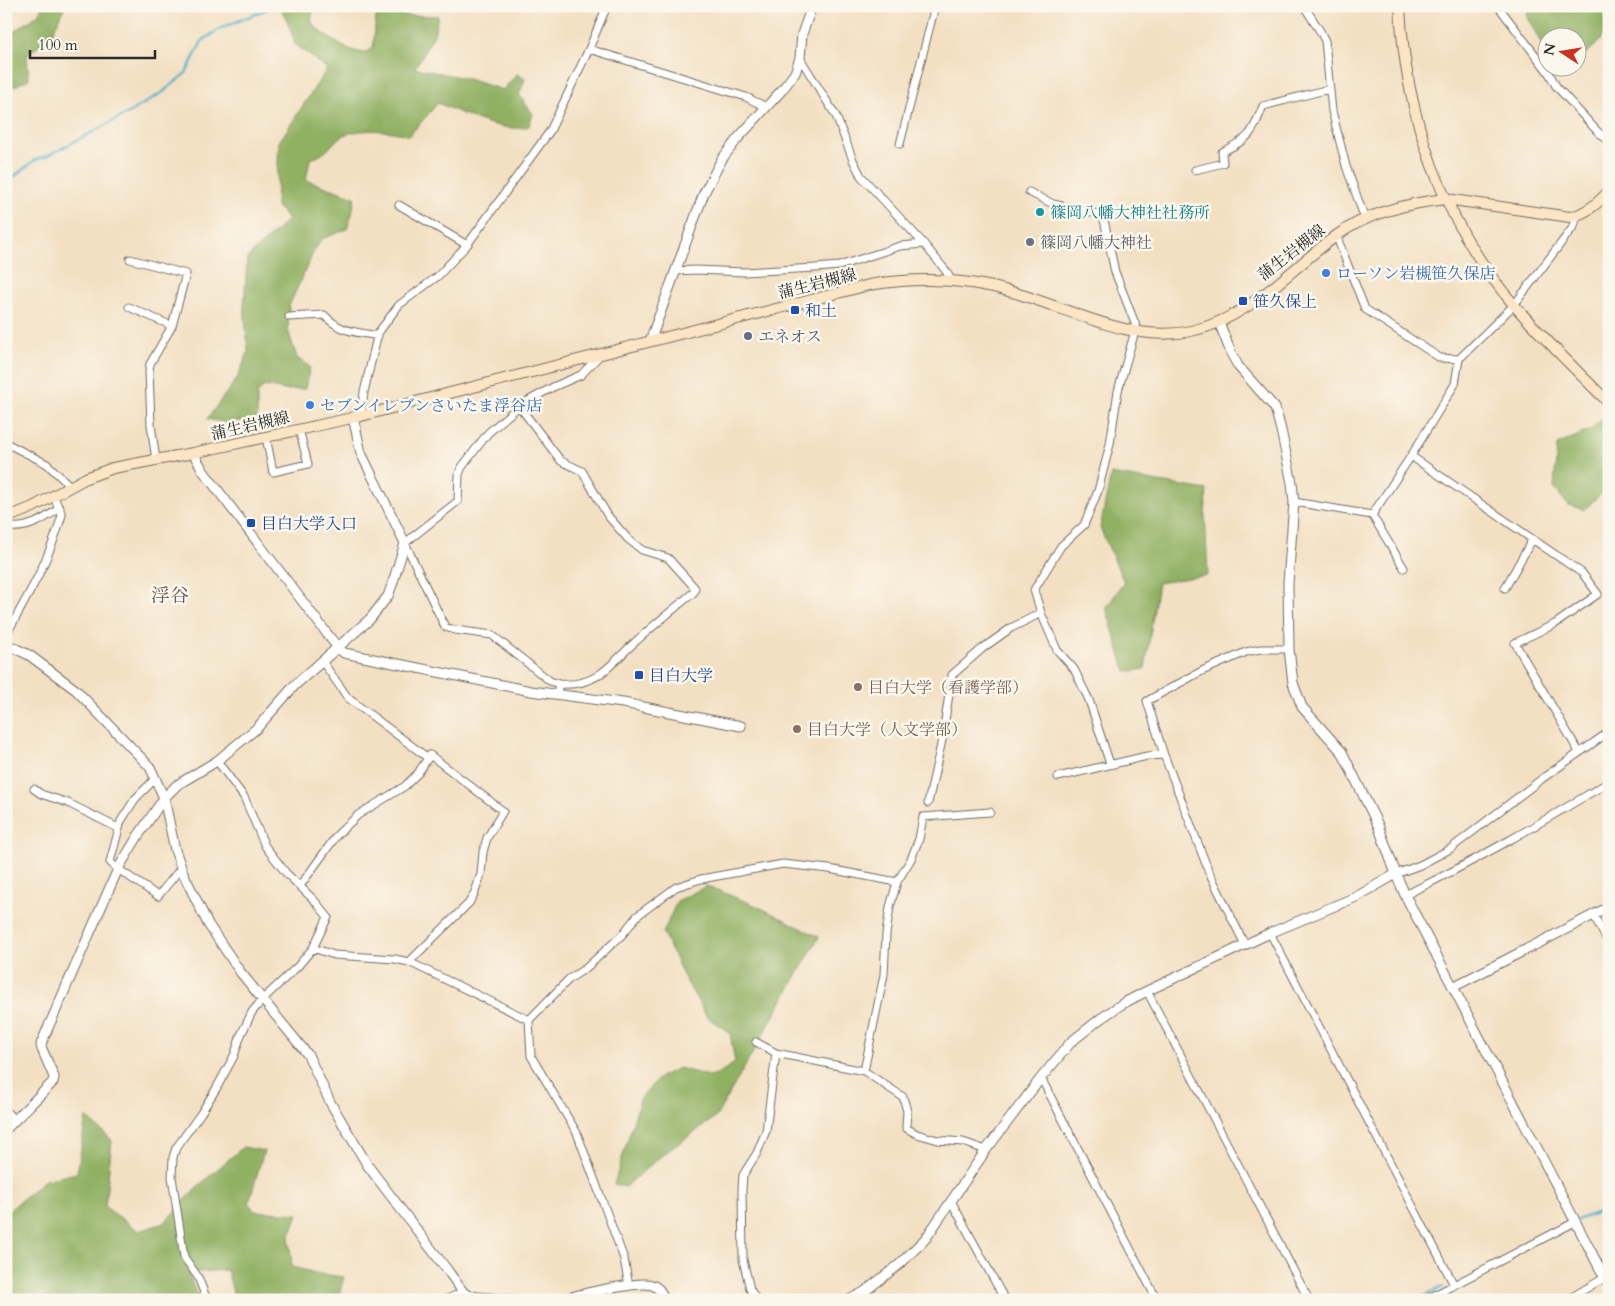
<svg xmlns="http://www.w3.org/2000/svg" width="1615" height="1306" font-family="Cardo,'Noto Serif JP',serif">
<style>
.forest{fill:#90b062;stroke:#5e6e46}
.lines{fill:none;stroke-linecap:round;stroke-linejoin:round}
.stream{stroke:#48afc7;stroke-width:2.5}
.minor-casing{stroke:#716a60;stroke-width:9}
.tertiary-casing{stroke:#716a60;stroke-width:11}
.secondary-casing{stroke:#716a60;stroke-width:12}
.minor{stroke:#fff;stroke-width:7}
.tertiary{stroke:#fff;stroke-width:9}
.secondary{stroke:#fce5c4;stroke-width:10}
.culture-dot{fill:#0f9aa8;stroke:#fbf7ec;stroke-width:2}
.worship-dot{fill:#6b7280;stroke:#fbf7ec;stroke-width:2}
.shop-dot{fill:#3f7fe0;stroke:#fbf7ec;stroke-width:2}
.transit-dot{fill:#1a4fb4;stroke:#fbf7ec;stroke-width:2}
.service-dot{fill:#5c6f8a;stroke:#fbf7ec;stroke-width:2}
.education-dot{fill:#8d6e63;stroke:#fbf7ec;stroke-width:2}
.labels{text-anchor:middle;stroke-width:5;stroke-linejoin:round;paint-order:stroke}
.culture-label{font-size:16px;fill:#0d838f;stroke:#fbf7ec;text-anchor:start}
.worship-label{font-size:16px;fill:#5b616d;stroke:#fbf7ec;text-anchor:start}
.street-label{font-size:16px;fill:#2b2b2b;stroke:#fbf7ec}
.shop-label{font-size:16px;fill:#366cbe;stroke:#fbf7ec;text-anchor:start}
.transit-label{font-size:16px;fill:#164399;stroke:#fbf7ec;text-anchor:start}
.service-label{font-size:16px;fill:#4e5e75;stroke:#fbf7ec;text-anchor:start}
.education-label{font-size:16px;fill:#785e54;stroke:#fbf7ec;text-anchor:start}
.quarter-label{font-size:19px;fill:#6a5a53;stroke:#fbf7ec}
</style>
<rect width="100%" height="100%" fill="#fbf7ec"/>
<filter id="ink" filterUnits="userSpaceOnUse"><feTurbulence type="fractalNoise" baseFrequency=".02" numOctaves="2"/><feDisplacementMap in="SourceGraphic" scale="10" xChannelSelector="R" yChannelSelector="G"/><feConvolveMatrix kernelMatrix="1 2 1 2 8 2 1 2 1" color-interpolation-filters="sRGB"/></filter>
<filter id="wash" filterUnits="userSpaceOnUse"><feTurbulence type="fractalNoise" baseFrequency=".0096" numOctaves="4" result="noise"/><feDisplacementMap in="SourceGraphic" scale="20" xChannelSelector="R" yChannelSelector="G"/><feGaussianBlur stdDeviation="1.12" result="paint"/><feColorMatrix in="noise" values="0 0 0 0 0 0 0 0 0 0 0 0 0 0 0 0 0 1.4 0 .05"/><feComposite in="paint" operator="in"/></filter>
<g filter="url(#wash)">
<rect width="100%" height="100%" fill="#f3e0c3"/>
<!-- forest -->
<path class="forest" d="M43 6H65L52 34 27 56 29 79 15 86H6V37L38 15Z
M279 6H314L311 21C319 33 351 55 366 52 369 51 371 49 373 48L376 16 386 15 438 16 434 35 415 68 464 78 503 90 517 74 525 79 519 95 533 114 529 126C505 135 461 113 438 103L409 136C393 130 356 127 341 137 327 147 329 154 310 159L306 180 355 197 352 214 347 229 322 239 313 253 289 306 288 330 297 358 310 367 305 389 285 390 264 386 257 394V422L253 425 240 421 228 423 207 419 238 377 248 352 244 306 247 259 252 253 288 220 276 205 279 142 327 69 295 44 287 20Z
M1528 6H1609C1609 35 1601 41 1580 59H1578V38H1548L1547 52 1545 51 1527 17Z
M1609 411V486L1584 510 1568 505 1554 488 1557 445 1590 430Z
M1111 474 1207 490 1205 515 1208 575 1158 583 1145 669 1126 672 1106 608 1124 582 1100 528Z
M707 886 757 906 819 937 716 1117 661 1156 625 1187 614 1184 641 1097 660 1077 679 1068 712 1077 735 1063 730 1033 707 1017 684 977 663 933 677 901Z
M86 1117 112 1140 105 1207 139 1231 164 1223 197 1187 243 1147 264 1151 249 1202 254 1211 298 1214 289 1238 292 1267 320 1274 344 1277 339 1295 326 1300H235L227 1270 188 1273 199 1300H6V1213L45 1180 77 1173Z"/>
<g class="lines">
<!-- stream -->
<path class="stream" d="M6 183 35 160 47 156 125 115 163 92 186 73 202 41 221 28 275 6
M1577 1220 1609 1208
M604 1292 609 1300
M1417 1300 1443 1287"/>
</g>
</g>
<g filter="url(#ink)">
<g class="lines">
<defs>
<path id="minor" d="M1304 6 1320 31 1325 41 1332 111 1346 166 1365 219
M1498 6 1549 73 1556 86 1598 132 1609 141
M589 49 746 97 766 107
M800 58 836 116 853 160 861 176 924 244 946 271 951 280
M900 144 935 6
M1195 170 1223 163 1222 152C1251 137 1251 136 1263 106L1329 89
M1029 192 1053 204 1103 215 1115 272 1136 326 1135 331 1118 391 1110 444 1098 491 1084 525 1061 546 1034 590 1041 613 1057 650 1074 669 1089 700 1110 764
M399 205 467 245
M1336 235 1365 309 1440 358 1459 359
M130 259 186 274 172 326 150 364 149 371 151 425 156 460
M675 271 695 270 744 272 815 268 839 266 900 246 924 244
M129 307 172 326
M289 317 324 315C342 333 353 331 378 336
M519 406 561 461 582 471 608 516 628 539 642 550 668 558 695 588 694 592C674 609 654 625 634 643 610 665 597 687 559 684L558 688
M361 416 364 392 378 333 399 305 438 276 467 245 550 131 589 49 607 6
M266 437 273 472 308 464 299 429
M6 443 47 464 70 486
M1411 456 1582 573 1598 594 1555 624 1515 643 1579 752
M1294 502 1372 515 1404 568
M1372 515 1411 456 1455 384 1459 359 1514 305 1574 226 1577 216
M7 518 11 527C30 529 45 518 60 508
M1505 588 1532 540
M6 635C28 596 50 558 62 515L53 495
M322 661 348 698 428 758 430 755 503 811 487 838 483 852 481 874 475 892 469 903 409 962
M559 684 550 681 492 635 455 630 445 627 405 543 458 501 459 474 462 467 488 433 519 406 553 387 581 375 600 355
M1058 777 1147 756 1164 755
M156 778 135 799 121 821 110 862 118 869 158 896 181 868
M34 789 41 794 68 803 118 828
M928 803 942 740 952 675 983 648 1011 628 1041 613
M1396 874 1420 865 1450 849 1543 778 1609 732
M300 886 337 835 358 815 405 786 418 773 428 758
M1405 895C1476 861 1542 822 1609 782
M1593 914 1609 944
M1270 933 1454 1285
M1245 945 1209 872 1164 755 1147 701 1202 671 1246 652 1260 649H1289
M313 948 334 955 395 959 409 962 529 1020
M1147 991 1309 1300
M529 1020 569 979 586 968 622 935 637 916 676 887 701 879 783 864 829 869 897 882
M529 1020 531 1056 577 1133 624 1259 629 1286
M756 1042 776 1053 864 1071 903 1097 907 1111 906 1128 917 1134 938 1140 963 1142 986 1150
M864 1071 884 975 886 934 890 907 897 882 911 859 919 839 923 817 990 812
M1041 1078 1157 1300
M6 1111 14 1120
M951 1201 1005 1300
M864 1292 870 1300
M207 1300 198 1277 184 1257 172 1177 173 1157 176 1148 201 1113 216 1089 234 1056 241 1035 252 1012 263 999 298 966 313 948 328 917 314 900 286 873 265 846 244 797 217 761
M445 1300 463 1292
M756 1300 750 1289 743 1260 742 1189 743 1175 757 1153 766 1131 776 1053
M1425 1300 1575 1222
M1567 1300 1609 1275"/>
<path id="tertiary" d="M1219 322 1231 353 1238 366 1275 408 1281 430 1292 483 1294 502 1288 583 1289 649 1293 683 1302 707 1342 752 1378 825 1396 874 1405 895 1609 1286
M650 341 704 193 722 159 739 137 782 90 795 73 800 58 802 34 812 6
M193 453 204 472 338 648 344 653 531 691 623 703 741 726
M6 644 29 655 76 690 150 767 164 798 175 850 183 873 208 924 241 973 308 1055 330 1102 368 1166 448 1271 463 1292 467 1295 477 1297 515 1300
M1453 987 1609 907
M6 1129 53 1082 54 1077 42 1049 41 1044 118 869 138 836 164 798 177 785 217 761 257 728 295 685 370 619 388 596 393 582 405 543 361 453 353 417
M558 1300C576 1296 638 1280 652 1285 659 1287 662 1294 665 1300
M849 1300 864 1292 900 1264 926 1238 986 1150 1041 1078 1071 1042 1100 1019 1122 1004 1147 991 1270 933 1356 897 1396 874"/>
<path id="secondary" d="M1400 6C1405 116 1442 221 1514 305 1544 339 1577 371 1609 403
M6 518 33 507 86 478 113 468 193 453 361 416 869 285C918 277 965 278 1012 292 1069 308 1131 344 1191 331 1249 319 1290 269 1336 236 1367 213 1408 203 1446 199L1570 217C1587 213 1597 204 1609 191"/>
</defs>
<!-- minor casing -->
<use href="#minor" class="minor-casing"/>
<!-- tertiary casing -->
<use href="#tertiary" class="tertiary-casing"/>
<!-- secondary casing -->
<use href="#secondary" class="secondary-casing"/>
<!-- minor -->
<use href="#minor" class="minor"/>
<!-- tertiary -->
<use href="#tertiary" class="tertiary"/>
<!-- secondary -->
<use href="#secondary" class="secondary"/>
</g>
</g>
<!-- markers -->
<circle class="culture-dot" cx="1040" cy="212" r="5"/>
<circle class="worship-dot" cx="1030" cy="242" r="5"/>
<g class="shop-dot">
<circle cx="1326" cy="273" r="5"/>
<circle cx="310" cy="405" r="5"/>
</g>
<g class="transit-dot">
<rect x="1238" y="296" width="10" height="10" rx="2.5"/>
<rect x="790" y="305" width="10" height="10" rx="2.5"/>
<rect x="246" y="518" width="10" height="10" rx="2.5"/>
<rect x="634" y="670" width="10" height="10" rx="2.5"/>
</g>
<circle class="service-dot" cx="748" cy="336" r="5"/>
<g class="education-dot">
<circle cx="858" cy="687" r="5"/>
<circle cx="797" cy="729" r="5"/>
</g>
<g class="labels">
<!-- culture labels -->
<g class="culture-label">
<text x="1050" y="218">篠岡八幡大神社社務所</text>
</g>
<!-- worship labels -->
<g class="worship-label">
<text x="1040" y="248">篠岡八幡大神社</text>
</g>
<!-- street labels -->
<g class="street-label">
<text transform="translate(1291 252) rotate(-38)" y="6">蒲生岩槻線</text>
<text transform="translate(817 283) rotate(-14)" y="6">蒲生岩槻線</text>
<text transform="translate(250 425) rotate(-13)" y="6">蒲生岩槻線</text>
</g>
<!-- shop labels -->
<g class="shop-label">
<text x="1336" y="279">ローソン岩槻笹久保店</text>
<text x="320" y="411">セブンイレブンさいたま浮谷店</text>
</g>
<!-- transit labels -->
<g class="transit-label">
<text x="1253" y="307">笹久保上</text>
<text x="805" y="316">和土</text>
<text x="261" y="529">目白大学入口</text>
<text x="649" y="681">目白大学</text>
</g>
<!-- service labels -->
<g class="service-label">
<text x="758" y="342">エネオス</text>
</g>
<!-- education labels -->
<g class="education-label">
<text x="868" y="693">目白大学（看護学部）</text>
<text x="807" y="735">目白大学（人文学部）</text>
</g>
<!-- quarter labels -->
<g class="quarter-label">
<text x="170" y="602">浮谷</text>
</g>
</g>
<!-- margin -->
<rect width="1615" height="1306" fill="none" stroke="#fbf7ec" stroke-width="25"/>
<!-- north arrow -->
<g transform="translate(1562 52) rotate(282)"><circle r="24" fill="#fbf7ec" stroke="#a8a59f"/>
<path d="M0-4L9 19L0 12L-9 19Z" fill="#c8321e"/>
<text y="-8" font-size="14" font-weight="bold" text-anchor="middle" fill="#2b2b2b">N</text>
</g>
<!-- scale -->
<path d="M30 50v8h125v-8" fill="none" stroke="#2b2b2b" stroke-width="2.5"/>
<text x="38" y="50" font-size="15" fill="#2b2b2b" stroke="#fbf7ec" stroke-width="4" paint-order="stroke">100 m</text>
</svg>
